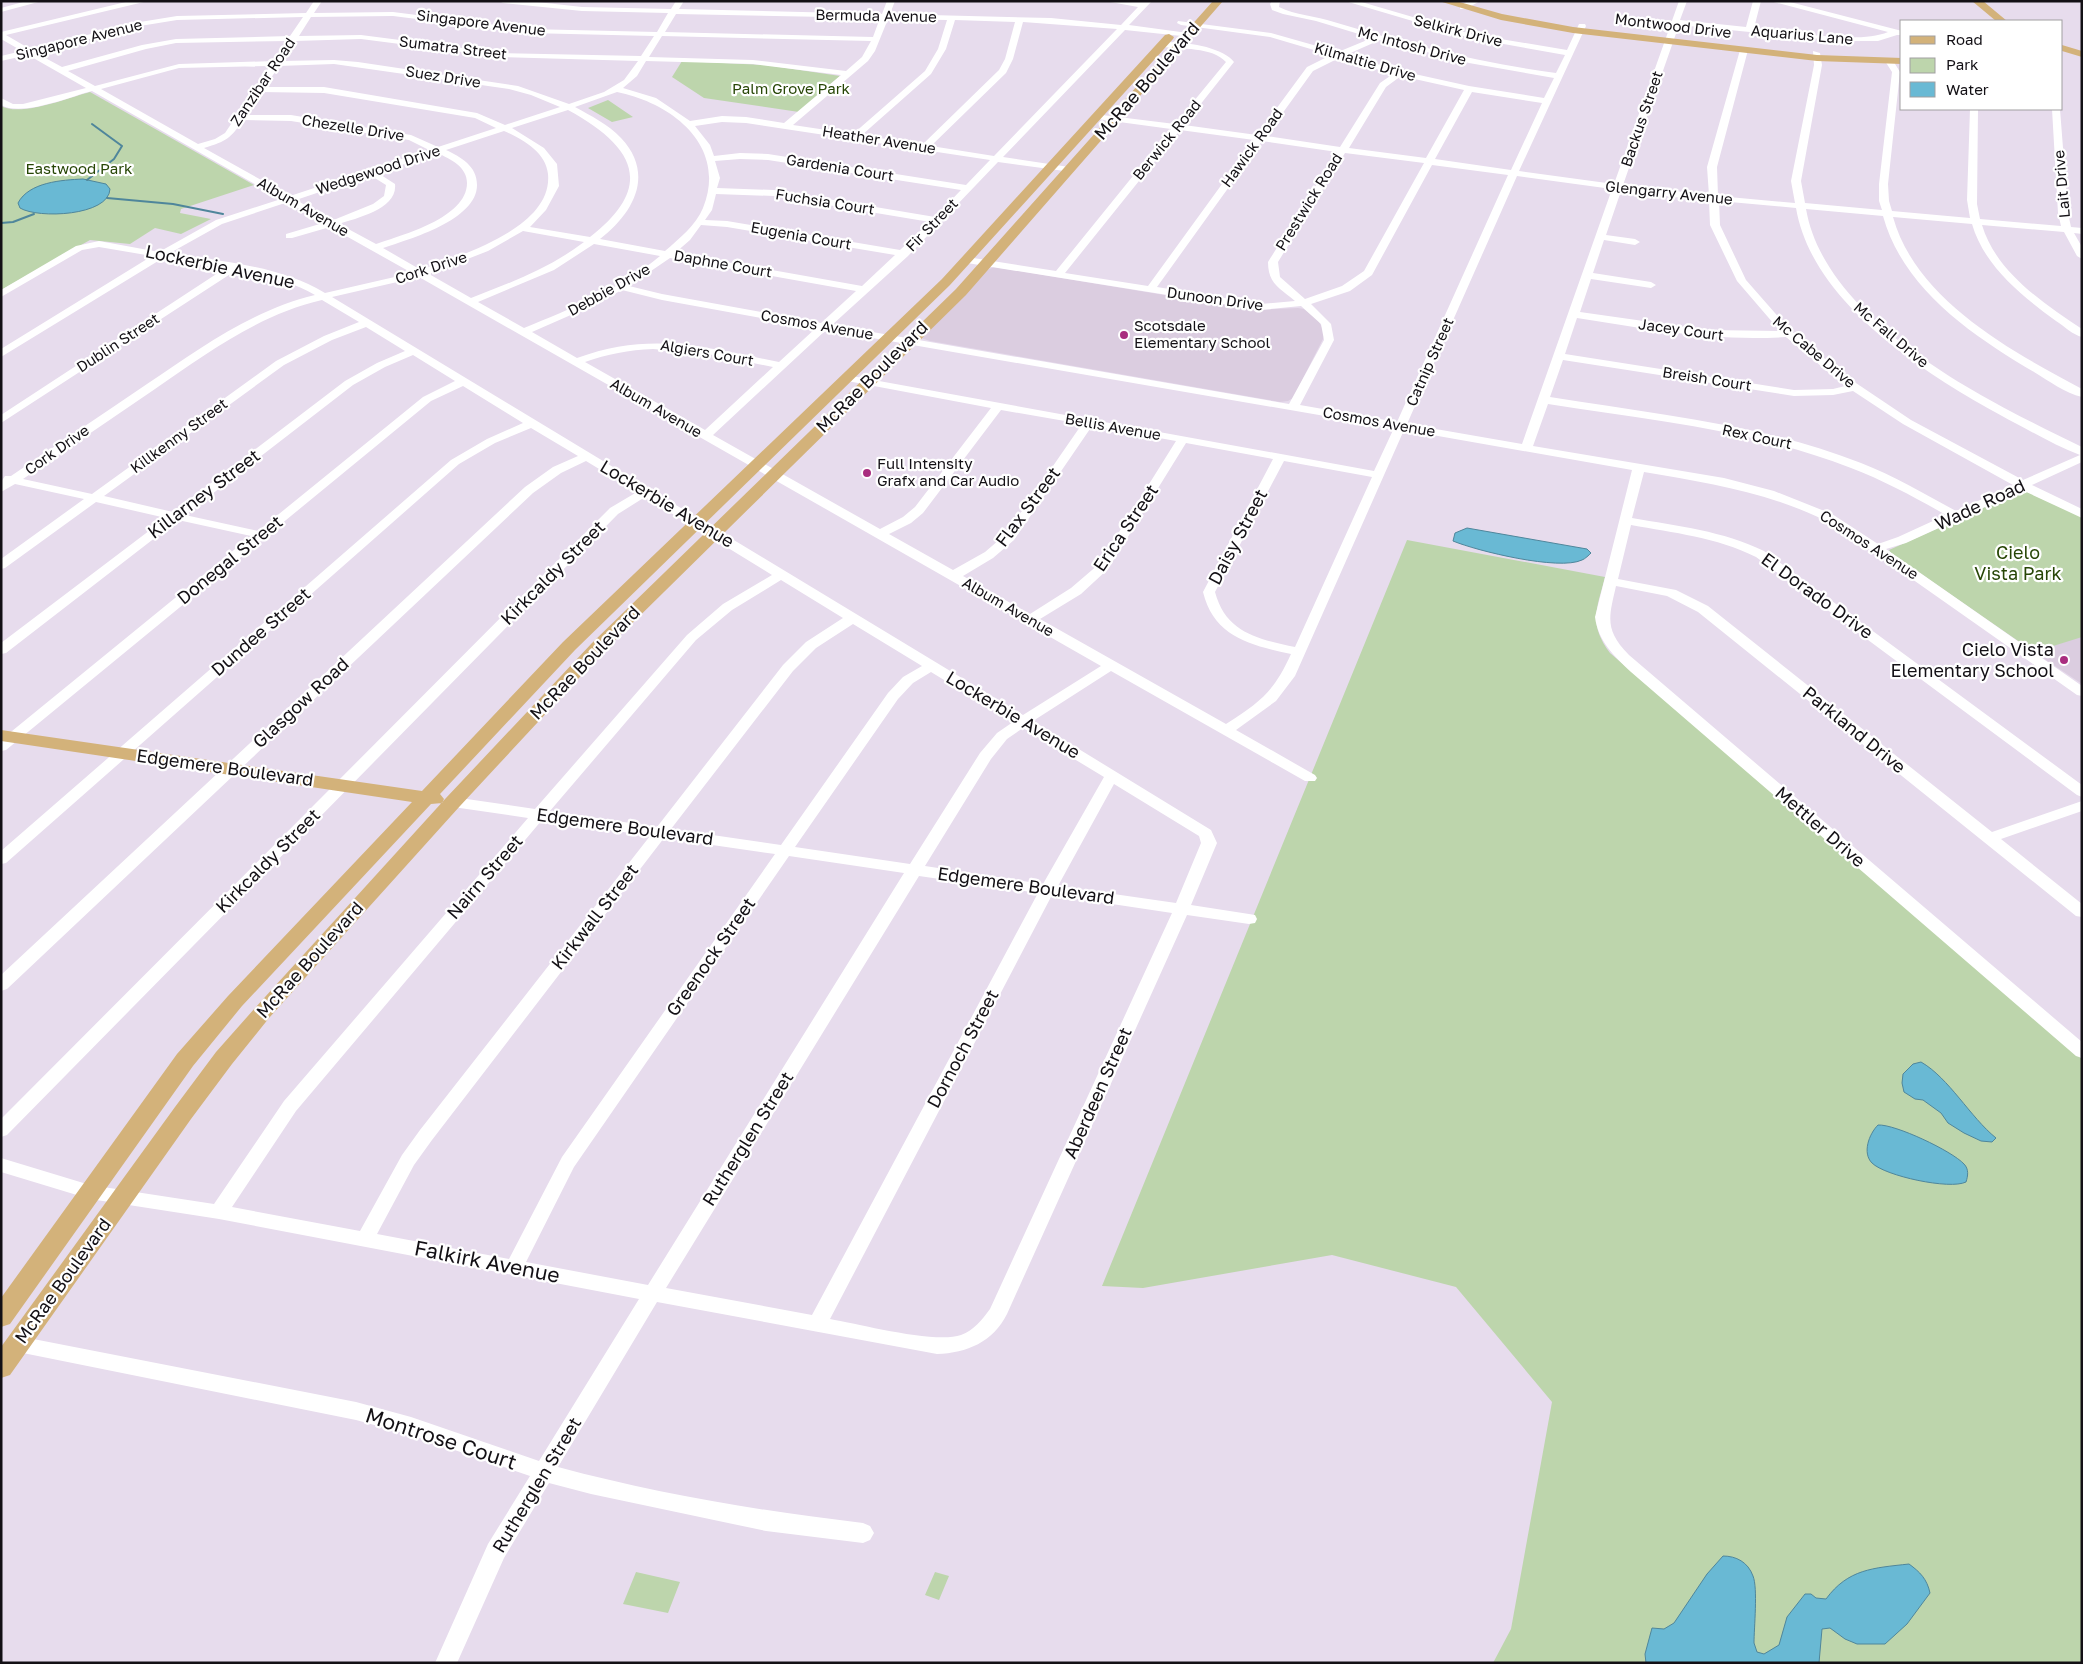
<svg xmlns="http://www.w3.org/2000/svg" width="2083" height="1664" font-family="'Golos Text',sans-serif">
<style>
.education{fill:#dbcde0}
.green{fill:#bdd5ac}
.water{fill:#69b9d4;stroke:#4f869b}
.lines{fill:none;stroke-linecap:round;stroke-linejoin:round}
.stream{stroke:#4f869b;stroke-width:2}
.minor{fill:#fff;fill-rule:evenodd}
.major{fill:#d3b27a;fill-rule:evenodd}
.poi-dot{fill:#a92d7f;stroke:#fff;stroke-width:2}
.labels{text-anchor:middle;stroke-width:4.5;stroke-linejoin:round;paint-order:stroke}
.far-street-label{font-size:15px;fill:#131015;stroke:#fff}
.far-park-label{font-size:15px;fill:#274606;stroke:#fff}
.far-poi-label{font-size:15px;fill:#131015;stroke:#fff;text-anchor:start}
.street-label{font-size:18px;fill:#131015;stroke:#fff}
.park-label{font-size:18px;fill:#274606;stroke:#fff}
.poi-label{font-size:18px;fill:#131015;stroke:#fff;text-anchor:end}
.near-street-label{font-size:21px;fill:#131015;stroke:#fff}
</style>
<rect width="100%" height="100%" fill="#e7dced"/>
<!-- education -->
<path class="education" d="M994 267 1255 310 1298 308 1304 309 1318 320 1325 333 1323 339 1293 398 1288 401 1280 402 930 341 921 338 987 270Z
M2082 636V684L2034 652Z"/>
<!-- green -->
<path class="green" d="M682 61 766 65 840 76 799 112 704 98 672 77Z
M90 92 254 185 181 209 180 213 211 219 181 234 155 228 130 244 90 240 1 290V106C21 117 68 98 90 92Z
M608 100 633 117 612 122 588 108Z
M2021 491H2025L2082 517V637L2034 652 1891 553 1889 550Z
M1407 540 1605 577C1597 609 1588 623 1610 653L2082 1059V1663H1493L1511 1629 1552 1402 1456 1287 1332 1255 1143 1288 1102 1286Z
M636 1572 680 1582 668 1613 623 1604Z
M935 1572 949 1576 939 1600 925 1595Z"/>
<!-- water -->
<path class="water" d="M83 179 106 184 110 189C109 216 38 219 20 208L18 203C29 182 62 180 83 179Z
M1467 528 1587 549 1591 553C1589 555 1585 559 1582 560 1559 571 1477 551 1453 541L1455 533Z
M1921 1062C1949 1078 1970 1117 1996 1138L1992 1142 1981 1141 1964 1133 1948 1123 1941 1113 1923 1100 1915 1099 1904 1092 1902 1083 1903 1074 1913 1064Z
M1878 1125C1895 1124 1952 1151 1964 1164 1969 1169 1968 1176 1966 1182 1950 1190 1885 1176 1872 1163 1862 1153 1869 1134 1878 1125Z
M1723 1556C1736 1556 1748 1562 1753 1576 1758 1588 1754 1628 1754 1643L1757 1652 1764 1654 1779 1645 1787 1617 1805 1594H1811L1816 1598 1826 1599C1848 1569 1873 1568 1909 1564 1920 1572 1927 1579 1930 1593L1907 1624 1885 1644H1857L1845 1639 1830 1628 1822 1629 1819 1663H1646L1645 1654 1652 1628 1664 1629 1674 1623 1707 1574Z"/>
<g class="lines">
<!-- stream -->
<path class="stream" d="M87 180 114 159 122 146 92 124
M107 198 173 204 223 214
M1 223 13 222 34 214"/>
<!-- minor -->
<path class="minor" d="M27 1H42L1 12V8Z
M130 1H148L6 35 30 49 140 22 177 16 306 13 314 1H322L314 13 393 12 528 29 657 32 668 13 582 11 503 3 499 1H528L582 7 671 9 676 1H684L679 9 882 14 887 1H895L890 14 1051 18 1121 25 1138 7 1105 1H1152L1129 25 1188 33 1192 35 1191 37 1125 30 1003 157 1069 167 1074 170 1072 172 998 162 908 256 832 325 1289 404 1324 340 1321 324 1301 306 1261 310 967 263 962 260 967 257 1056 271 1171 129 1097 119 1094 118V114L1175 124 1226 62C1213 47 1180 49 1162 47L1158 45 1159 43C1178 40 1222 46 1234 62L1184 125 1257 135 1307 67 1331 55 1270 37 1181 25 1177 23 1178 21 1271 33 1338 52 1372 38 1316 21 1283 14 1272 10 1270 4 1272 1H1280L1279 7C1295 15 1316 16 1334 22 1407 44 1480 63 1556 73L1565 55 1470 38 1345 1H1358L1471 34 1567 50 1579 24H1585L1586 26 1519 171 1614 184 1679 1H1687L1680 20 1746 27 1753 1H1761L1754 28C1790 31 1856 45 1888 32L1770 1H1786L1902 31V35H1897L1878 41H1840L1679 25 1623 185 1709 195 1707 167 1740 50 1744 48 1748 50 1717 167 1718 196 1795 203 1791 181 1814 65 1813 51 1820 53 1822 65 1801 181 1805 203 1882 210 1879 201V184L1892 72 1885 61 1889 59H1892L1900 72 1888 184 1889 201 1892 211 1970 218 1967 200 1970 109H1978L1977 204 1980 219 2061 226 2058 213 2052 109H2060L2068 213 2071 227 2082 228V234L2074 233 2082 247V259L2077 256 2064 232 1982 225C1996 272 2043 303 2082 329V337C2073 335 2064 326 2056 321 2022 296 1984 266 1972 224L1893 217C1916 300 2011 351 2082 389V397C2065 393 2049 381 2034 372 1973 336 1903 289 1883 216L1806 209C1826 323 1987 401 2082 447V462L2032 485 2082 509V518L2022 490 1906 543 1886 549 2082 686V696L2077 695 1838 527C1775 493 1713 484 1644 472L1632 518C1678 526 1723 531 1764 551L2082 785V797L2077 795 1756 557C1716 537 1674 533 1631 525L1618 579 1676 590 1708 606 1992 832 2082 801V811L2001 839 2082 904V917L2076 916 1698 612 1667 596 1616 586C1609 617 1604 630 1629 655L2082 1042V1058L2076 1056 1631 672C1614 656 1598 641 1595 617L1632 470 1404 430 1295 676 1276 701 1236 730 1315 775 1317 778 1315 781H1305L1111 671 1033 721 1211 830 1217 843 1191 905 1249 914 1255 915 1257 919 1255 923 1249 924 1187 915 1007 1314C993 1342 967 1353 937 1354L657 1302 558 1467C658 1494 761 1511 863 1523L870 1526 874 1533 870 1540 863 1543 766 1531 591 1494 549 1483 504 1558 457 1663H435L488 1544 530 1476 411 1435 356 1420 18 1352 11 1350 8 1344 11 1338 18 1336 356 1402 411 1417 539 1461 639 1299 219 1219 90 1199 1 1172V1158L90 1185 214 1204 284 1101 528 818 453 807 448 805 446 802 448 799 453 797 535 809 687 635 723 604 772 575 645 497 618 514 7 1135 1 1137V1119L610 508 637 492 586 461 561 473 533 493 7 989 1 991V975L525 487 553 467 578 456 531 428 495 443 459 464 6 863 1 864V851L451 460 487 439 523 423 463 386 431 401 6 750 1 751V740L251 536 178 520 6 653 1 654V643L166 518 96 502 5 568 1 569V559L84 499 15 484 1 492V482L5 476H11C56 445 102 415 147 384 199 349 252 310 315 295 290 280 263 276 235 271L1 423V415L224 269 163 258 1 357V349L152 256 99 247 82 250 1 297V290L76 246 99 241 159 252 216 220 281 199 92 91C69 97 22 117 1 105V98L13 104H23L86 88 28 55 1 61V56L22 51 1 39V32ZM676 14 880 18 873 37 665 32ZM393 16 528 33 654 36 641 56 501 53 361 35 299 36 311 17ZM303 17 290 36 176 39 142 45 62 67 36 53 140 26 177 20ZM888 19 947 20 938 49 925 71 853 134 793 125 868 61 875 51ZM955 20 1015 22 1005 59 999 70 922 145 862 135 931 74 946 49ZM1023 22 1117 29 994 156 931 146 1006 73 1013 59ZM662 36 871 41 862 57 846 71 753 60 649 57ZM361 39 501 57 638 61 624 80 604 92 569 104 518 86 358 62 334 60 282 61 295 41ZM1380 40 1469 63 1554 78 1544 98 1469 86 1401 71 1346 55ZM287 41 274 61 179 64 95 86 68 71 146 49 176 43ZM1339 58 1393 74 1380 83 1340 147 1266 136 1313 71ZM646 61 753 64 841 75 784 123 746 117 722 116 690 121 656 98 623 88 637 76ZM334 64 509 89 531 95 560 107 505 125 477 113 324 87H265L279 66ZM270 66 225 133 215 139 198 144 101 89 179 68ZM1401 76 1464 90 1426 158 1349 148 1386 87ZM261 92 324 93 475 118 496 128 438 147 411 135 291 115H246ZM617 92C672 103 728 146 703 208 696 225 679 239 665 251L600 239C634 213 655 174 621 138 608 124 591 116 575 107ZM1472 92 1542 103 1511 170 1435 159ZM568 110C632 145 658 184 590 237L530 227 546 210 559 186 557 164 544 148 512 128ZM243 120 291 121 409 140 429 150 290 196 204 148C227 141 230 139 243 120ZM722 122 746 123 990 160 966 185 768 154 740 153 714 156 710 145 695 126ZM1180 130 1254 140 1148 286 1065 273ZM504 131C522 139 546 152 548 174 553 228 461 255 421 270L383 248C410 239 477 220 477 185 477 166 461 157 446 150ZM1262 141 1337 152 1268 262C1268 284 1280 288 1295 301L1261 304 1157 287ZM437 153C451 159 467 167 467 183 467 218 402 235 376 244L339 224C357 218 398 209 395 184L378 173ZM1345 153 1424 163 1364 271 1342 286 1305 299 1280 277 1278 262ZM740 159 768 160 961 190 935 217 774 190 717 188 720 178 715 161ZM1432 165 1508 175 1397 422 1300 405 1334 340 1331 324 1311 304 1350 291 1372 275ZM370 175 386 185 384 196 373 204 336 219 332 220 296 200ZM1517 176 1612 189 1522 444 1407 424ZM1621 191 1709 201 1710 225 1737 281 1780 331 1707 330 1580 312 1591 279 1651 288 1656 285 1651 282 1593 273 1604 240 1635 245 1640 242 1635 239 1606 235ZM716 194 774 196 930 222 900 250 727 221 705 220 712 210ZM1719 201 1796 208C1813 307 1933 379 2015 423 2036 434 2058 447 2080 455L2023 480 1911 420 1847 377 1790 330 1746 280 1720 225ZM288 202 323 223 286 234V238H292L330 227 412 273 325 293C279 265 222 262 170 253L222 224ZM701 225 727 227 895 255 862 286 675 253 690 240ZM523 231 584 242C550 268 510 283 471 298L429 274 488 251ZM594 244 660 256C621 289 570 309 524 328L478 302 554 270ZM670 258 856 291 821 323 662 294 629 286ZM419 277 1101 666 1023 715 332 297ZM622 290 662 300 816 328 779 362C705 347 650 331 577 358L532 332 589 307ZM322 300 359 322 324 336 276 361 92 494 23 479C67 449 111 419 155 389 207 353 260 314 322 300ZM1577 318C1647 329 1715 342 1786 337L1845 386 1833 389 1794 390 1565 354ZM366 327 405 351 377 363 345 381 173 512 104 496 284 365 332 340ZM826 330 1394 428 1374 471 846 375 840 378 842 380 991 408 915 507 903 517 880 529 713 435ZM653 349 703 353 773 367 705 430 585 362C607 354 629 350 653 349ZM413 355 455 381 423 397 258 531 185 515 353 385 385 367ZM1563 360 1794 396 1833 395 1853 391 1903 424 2013 485 1956 511C1925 494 1894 476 1861 463 1762 424 1654 414 1550 397ZM1548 404C1650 420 1754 430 1851 468 1885 481 1916 498 1946 515L1898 537 1878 544 1832 514 1774 491 1724 478 1533 446ZM1001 410 1082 424 1006 534 985 552 953 570 889 534 911 523 923 513ZM1092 426 1176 441 1099 564 1071 588 1030 614 963 576 993 558 1014 540ZM1186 443 1273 459 1203 592C1214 637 1250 645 1291 654 1273 693 1261 701 1226 724L1040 619 1081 594 1108 569ZM1284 461 1372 477 1295 647C1258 639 1226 633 1215 592ZM781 580 843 618 806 642 783 665 657 827 550 811 696 640 732 610ZM853 624 922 666 903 677 888 693 781 845 671 829 793 671 816 648ZM931 672 1013 722 997 733 980 753 910 864 795 847 898 699 913 683ZM1023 728 1104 777 1043 884 925 866 991 759 1007 739ZM1114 784 1199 836 1201 843 1176 903 1058 886ZM542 820 650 836 420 1130 402 1155 360 1231 232 1207 296 1111ZM664 838 775 854 562 1157 509 1259 377 1234 414 1165 432 1140ZM789 856 904 873 648 1285 526 1262 574 1167ZM919 876 1038 893 812 1315 666 1288ZM1052 895 1172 913 990 1309C982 1320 974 1330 961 1335 935 1344 859 1324 830 1319Z
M1469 1H1480L1466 9H1460V5Z"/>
<!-- major -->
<path class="major" d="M1213 1H1223L966 295 604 651 460 806 269 1018 232 1064 191 1119 10 1375 1 1378V1347L175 1107 216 1052 255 1008 446 798 592 643 956 289Z
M1439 1H1456L1502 14 1573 27 1817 55 1902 58V64L1817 61 1573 33 1501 20Z
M1972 1H1983L2007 21H1996Z
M1169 34 1174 37 1173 39 950 285 575 650 440 794 444 799 442 803 431 804 242 1006 193 1066 10 1324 1 1327V1298L177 1054 228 996 412 802 1 741V730L422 791 563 642 942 279 1165 35Z
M2062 45 2082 51V57L2062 51Z"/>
</g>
<!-- markers -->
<g class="poi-dot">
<circle cx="1124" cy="335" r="5"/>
<circle cx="867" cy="473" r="5"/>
<circle cx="2064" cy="660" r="5"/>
</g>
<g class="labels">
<!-- far-street labels -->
<g class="far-street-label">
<text transform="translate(876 16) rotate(1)" y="5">Bermuda Avenue</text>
<text transform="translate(481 23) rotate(7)" y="5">Singapore Avenue</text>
<text transform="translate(1673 26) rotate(7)" y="5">Montwood Drive</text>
<text transform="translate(1458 31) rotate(14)" y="5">Selkirk Drive</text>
<text transform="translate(1802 35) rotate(5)" y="5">Aquarius Lane</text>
<text transform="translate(79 40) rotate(-14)" y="5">Singapore Avenue</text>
<text transform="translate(1412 46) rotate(15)" y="5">Mc Intosh Drive</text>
<text transform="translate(453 48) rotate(7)" y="5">Sumatra Street</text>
<text transform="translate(1365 62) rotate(16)" y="5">Kilmaltie Drive</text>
<text transform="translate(443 77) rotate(9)" y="5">Suez Drive</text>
<text transform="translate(263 82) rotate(-56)" y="5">Zanzibar Road</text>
<text transform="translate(1642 119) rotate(-71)" y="5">Backus Street</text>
<text transform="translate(353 128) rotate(9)" y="5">Chezelle Drive</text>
<text transform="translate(879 140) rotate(9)" y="5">Heather Avenue</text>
<text transform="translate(1167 140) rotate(-51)" y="5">Berwick Road</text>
<text transform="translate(1252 148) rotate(-54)" y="5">Hawick Road</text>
<text transform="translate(840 168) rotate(9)" y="5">Gardenia Court</text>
<text transform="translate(378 170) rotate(-18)" y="5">Wedgewood Drive</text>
<text transform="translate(2062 184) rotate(-95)" y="5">Lait Drive</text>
<text transform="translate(1669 193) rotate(6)" y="5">Glengarry Avenue</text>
<text transform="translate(825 202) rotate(9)" y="5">Fuchsia Court</text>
<text transform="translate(1309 202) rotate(-58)" y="5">Prestwick Road</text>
<text transform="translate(303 207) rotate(30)" y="5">Album Avenue</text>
<text transform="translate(932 225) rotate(-46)" y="5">Fir Street</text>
<text transform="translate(801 236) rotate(10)" y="5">Eugenia Court</text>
<text transform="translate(723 264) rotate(10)" y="5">Daphne Court</text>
<text transform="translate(431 268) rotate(-18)" y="5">Cork Drive</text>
<text transform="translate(609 290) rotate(-29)" y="5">Debbie Drive</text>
<text transform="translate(1215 299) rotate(8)" y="5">Dunoon Drive</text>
<text transform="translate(817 325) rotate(10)" y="5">Cosmos Avenue</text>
<text transform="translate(1681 330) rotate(8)" y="5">Jacey Court</text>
<text transform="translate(1891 335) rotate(40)" y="5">Mc Fall Drive</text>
<text transform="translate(118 343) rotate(-33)" y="5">Dublin Street</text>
<text transform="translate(1814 352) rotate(40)" y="5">Mc Cabe Drive</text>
<text transform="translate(707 353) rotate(10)" y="5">Algiers Court</text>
<text transform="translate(1430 362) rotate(-66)" y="5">Catnip Street</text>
<text transform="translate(1707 379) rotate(9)" y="5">Breish Court</text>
<text transform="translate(656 408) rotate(30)" y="5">Album Avenue</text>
<text transform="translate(1379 422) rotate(10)" y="5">Cosmos Avenue</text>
<text transform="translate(1113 427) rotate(10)" y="5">Bellis Avenue</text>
<text transform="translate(179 436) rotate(-36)" y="5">Killkenny Street</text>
<text transform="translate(1757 437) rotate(12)" y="5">Rex Court</text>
<text transform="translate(57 450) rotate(-35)" y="5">Cork Drive</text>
<text transform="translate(1869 545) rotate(33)" y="5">Cosmos Avenue</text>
<text transform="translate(1008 607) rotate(30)" y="5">Album Avenue</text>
</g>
<!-- far-park labels -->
<g class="far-park-label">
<text x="791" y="94">Palm Grove Park</text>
<text x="79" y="174">Eastwood Park</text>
</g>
<!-- far-poi labels -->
<g class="far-poi-label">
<text x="1134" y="331">Scotsdale<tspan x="1134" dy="17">Elementary School</tspan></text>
<text x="877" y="469">Full Intensity<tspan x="877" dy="17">Grafx and Car Audio</tspan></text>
</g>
<!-- street labels -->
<g class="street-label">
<text transform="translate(1147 81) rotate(-49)" y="6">McRae Boulevard</text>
<text transform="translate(220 267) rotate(12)" y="6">Lockerbie Avenue</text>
<text transform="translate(872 377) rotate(-45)" y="6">McRae Boulevard</text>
<text transform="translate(204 494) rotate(-37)" y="6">Killarney Street</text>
<text transform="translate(667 504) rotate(31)" y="6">Lockerbie Avenue</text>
<text transform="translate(1980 505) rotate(-25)" y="6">Wade Road</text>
<text transform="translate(1028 507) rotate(-53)" y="6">Flax Street</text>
<text transform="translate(1126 528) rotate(-56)" y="6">Erica Street</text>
<text transform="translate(1238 537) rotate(-62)" y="6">Daisy Street</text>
<text transform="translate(230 560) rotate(-39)" y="6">Donegal Street</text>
<text transform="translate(553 573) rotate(-45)" y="6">Kirkcaldy Street</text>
<text transform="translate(1817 596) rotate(36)" y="6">El Dorado Drive</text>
<text transform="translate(261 632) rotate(-41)" y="6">Dundee Street</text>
<text transform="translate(585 663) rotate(-46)" y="6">McRae Boulevard</text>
<text transform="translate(301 703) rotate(-43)" y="6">Glasgow Road</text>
<text transform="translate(1013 715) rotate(31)" y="6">Lockerbie Avenue</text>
<text transform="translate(1854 730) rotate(39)" y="6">Parkland Drive</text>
<text transform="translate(225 768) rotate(8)" y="6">Edgemere Boulevard</text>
<text transform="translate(625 827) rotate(8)" y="6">Edgemere Boulevard</text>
<text transform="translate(1820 827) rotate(41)" y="6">Mettler Drive</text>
<text transform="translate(268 861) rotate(-45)" y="6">Kirkcaldy Street</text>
<text transform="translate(485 877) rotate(-49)" y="6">Nairn Street</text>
<text transform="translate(1026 886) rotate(8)" y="6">Edgemere Boulevard</text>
<text transform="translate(595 917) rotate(-52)" y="6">Kirkwall Street</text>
<text transform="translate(711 957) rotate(-55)" y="6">Greenock Street</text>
<text transform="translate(310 960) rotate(-48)" y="6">McRae Boulevard</text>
<text transform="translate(963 1049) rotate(-62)" y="6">Dornoch Street</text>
<text transform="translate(1098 1093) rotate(-66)" y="6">Aberdeen Street</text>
<text transform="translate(748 1139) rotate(-58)" y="6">Rutherglen Street</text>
<text transform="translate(63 1281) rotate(-54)" y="6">McRae Boulevard</text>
<text transform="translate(537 1485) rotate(-59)" y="6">Rutherglen Street</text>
</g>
<!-- park labels -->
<g class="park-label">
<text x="2018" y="559">Cielo<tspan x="2018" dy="21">Vista Park</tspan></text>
</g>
<!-- poi labels -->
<g class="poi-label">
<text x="2054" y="656">Cielo Vista<tspan x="2054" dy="21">Elementary School</tspan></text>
</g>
<!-- near-street labels -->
<g class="near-street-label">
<text transform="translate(487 1262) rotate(11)" y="7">Falkirk Avenue</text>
<text transform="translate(441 1439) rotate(18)" y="7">Montrose Court</text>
</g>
</g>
<!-- border -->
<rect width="2083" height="1664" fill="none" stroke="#131015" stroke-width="5"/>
<!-- legend -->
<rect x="1900" y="20" width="162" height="90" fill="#ffffff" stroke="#a19fa1"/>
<rect x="1910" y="36" width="25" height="8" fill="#d3b27a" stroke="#a19fa1"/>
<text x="1946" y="45" font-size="15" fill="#131015">Road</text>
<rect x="1910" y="58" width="25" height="15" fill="#bdd5ac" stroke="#a19fa1"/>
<text x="1946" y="70" font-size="15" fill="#131015">Park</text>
<rect x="1910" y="82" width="25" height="15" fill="#69b9d4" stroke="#a19fa1"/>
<text x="1946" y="95" font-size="15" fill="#131015">Water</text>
</svg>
